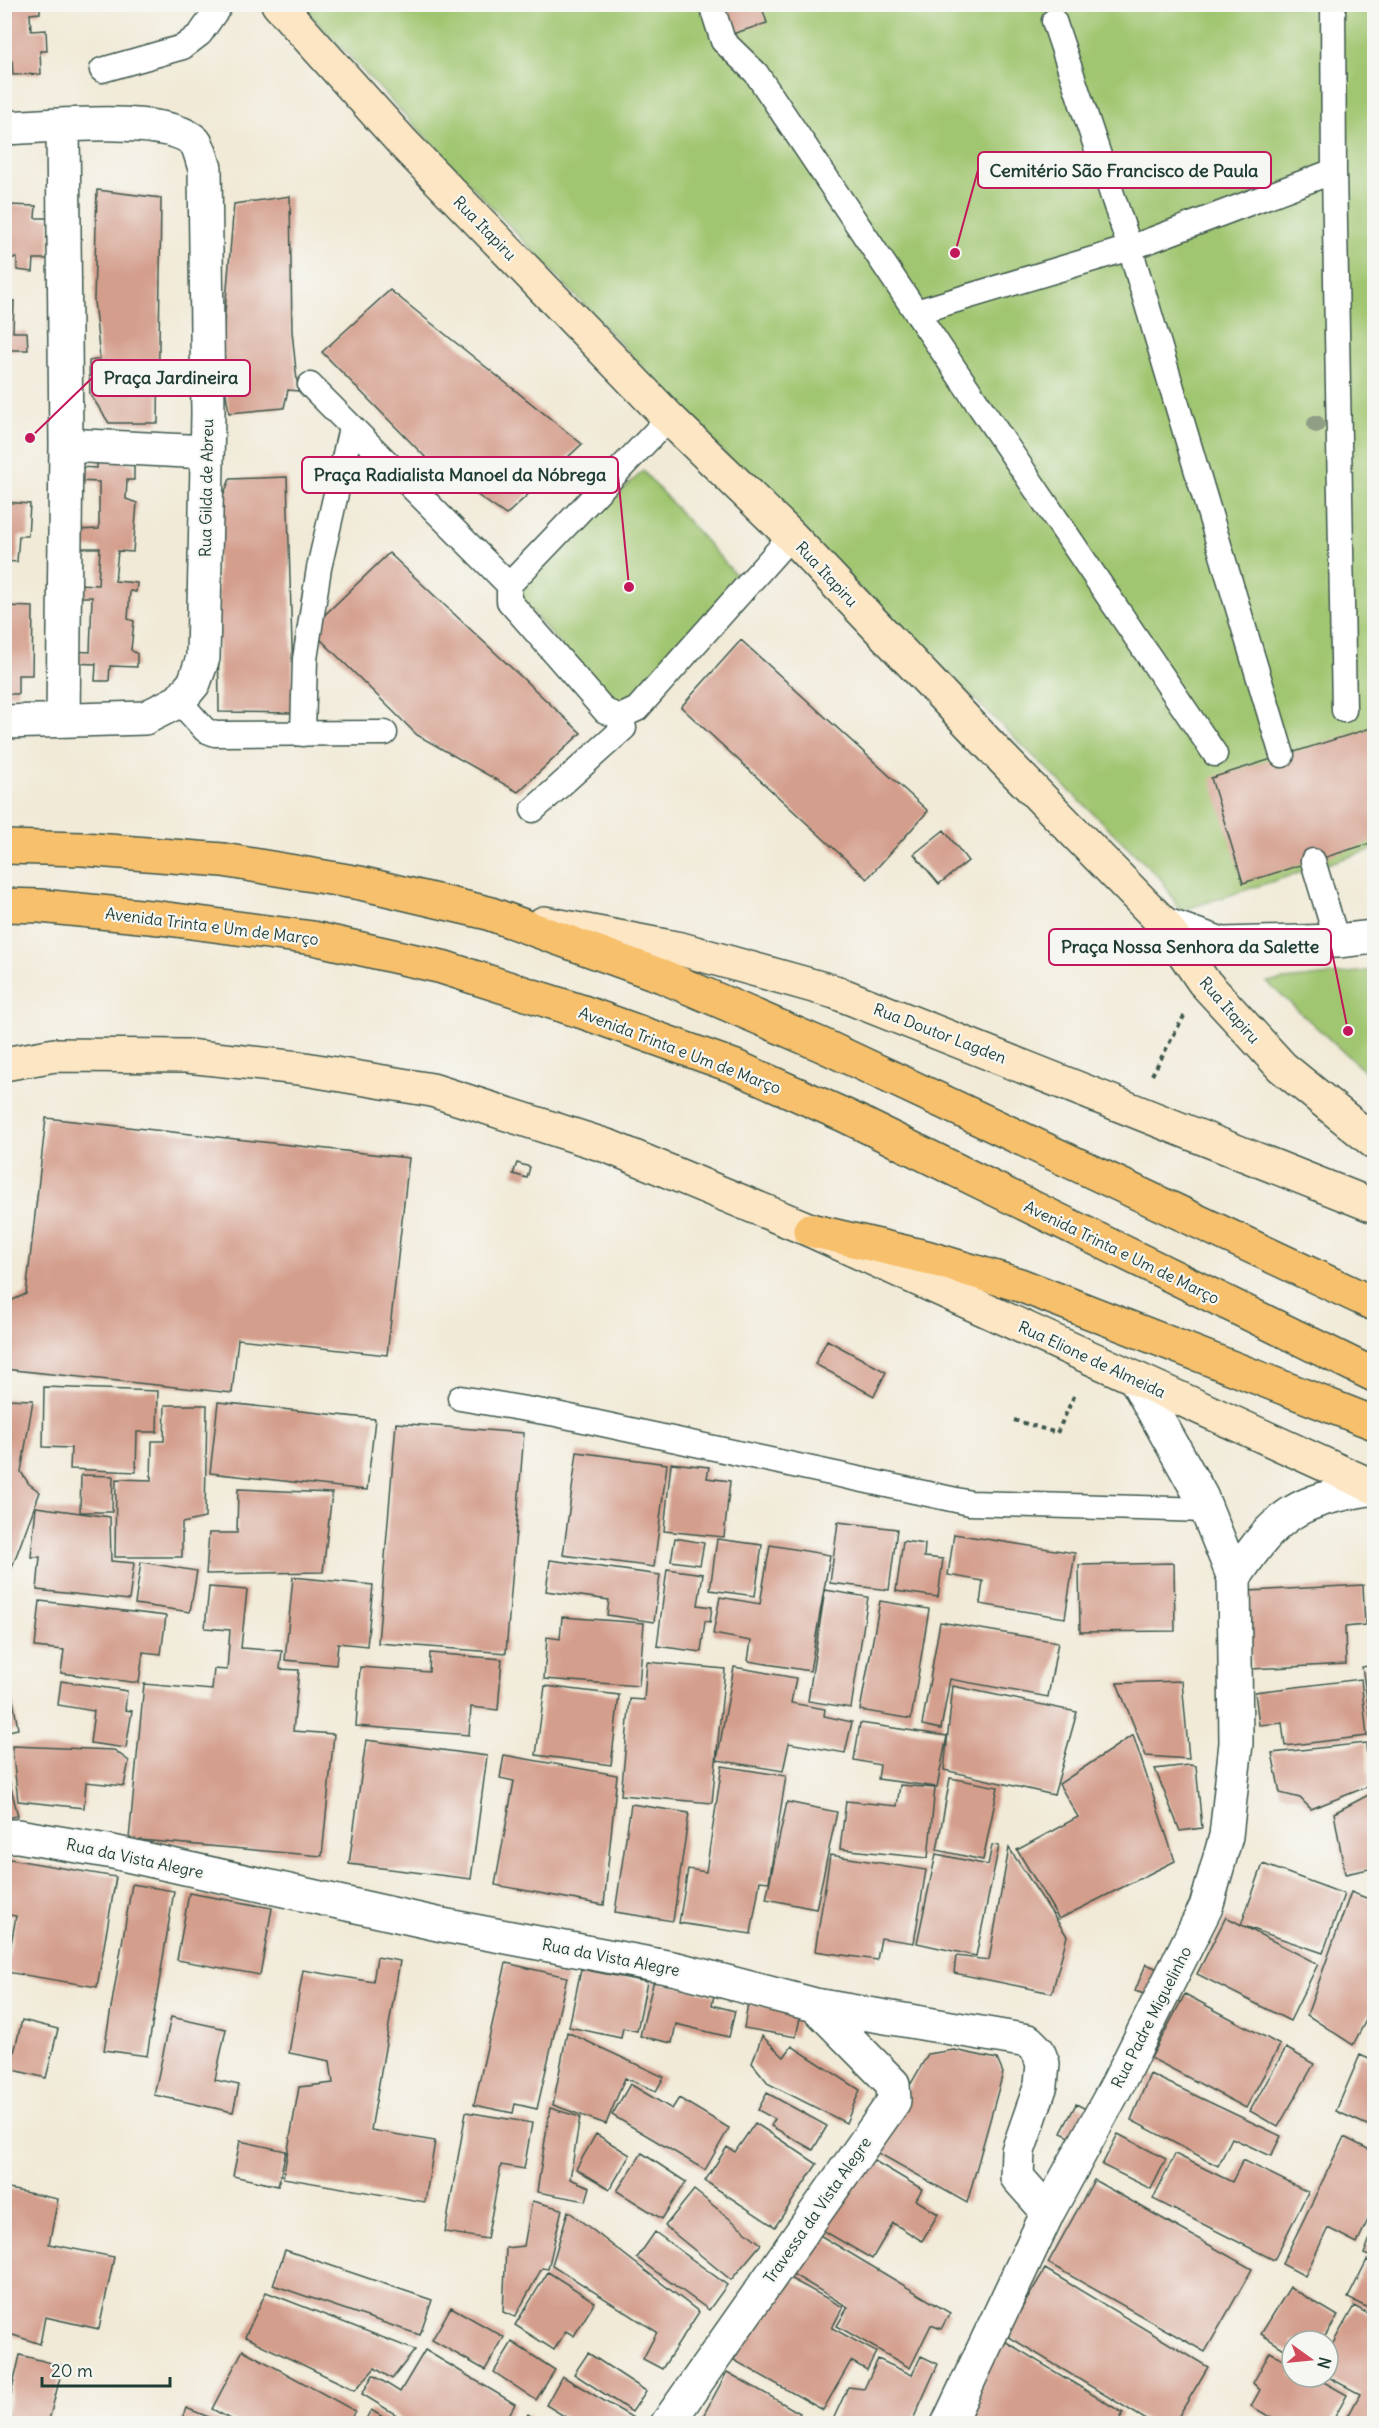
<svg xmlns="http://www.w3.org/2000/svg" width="1379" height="2428" font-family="Delius,sans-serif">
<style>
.green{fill:#a1c671;stroke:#608252;stroke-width:1.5}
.building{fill:#d49e8c}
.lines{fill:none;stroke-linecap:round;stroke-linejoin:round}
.lane-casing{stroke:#3e574c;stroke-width:27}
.street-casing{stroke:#3e574c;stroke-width:36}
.secondary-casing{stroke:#3e574c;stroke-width:36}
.primary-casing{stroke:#3e574c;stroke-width:36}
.path{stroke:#3e574c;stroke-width:4;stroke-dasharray:4.5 4.5;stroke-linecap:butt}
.lane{stroke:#fff;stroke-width:24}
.street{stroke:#fff;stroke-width:33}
.secondary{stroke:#fce6c4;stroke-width:33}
.primary{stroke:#f7c06c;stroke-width:33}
.tree{fill:#909e86}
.labels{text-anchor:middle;stroke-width:4.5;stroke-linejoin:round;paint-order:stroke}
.street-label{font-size:16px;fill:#1f3d34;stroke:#f6f6f2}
.leader{fill:none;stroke:#c2185b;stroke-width:2}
.callout-dot{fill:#c2185b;stroke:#f6f6f2;stroke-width:2}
.callout{fill:#f6f6f2;stroke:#c2185b;stroke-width:2}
.callout-label{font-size:18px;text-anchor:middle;font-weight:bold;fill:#1f3d34}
</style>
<rect width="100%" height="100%" fill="#f6f6f2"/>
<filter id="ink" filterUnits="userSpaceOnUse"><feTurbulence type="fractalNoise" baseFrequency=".0167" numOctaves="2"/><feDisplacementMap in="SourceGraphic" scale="12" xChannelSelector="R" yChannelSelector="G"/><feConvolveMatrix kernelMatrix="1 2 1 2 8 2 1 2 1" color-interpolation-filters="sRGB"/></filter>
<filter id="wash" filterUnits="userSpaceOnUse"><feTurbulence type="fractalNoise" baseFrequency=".008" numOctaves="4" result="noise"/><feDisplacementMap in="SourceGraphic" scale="24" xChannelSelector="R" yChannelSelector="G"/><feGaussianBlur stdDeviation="1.35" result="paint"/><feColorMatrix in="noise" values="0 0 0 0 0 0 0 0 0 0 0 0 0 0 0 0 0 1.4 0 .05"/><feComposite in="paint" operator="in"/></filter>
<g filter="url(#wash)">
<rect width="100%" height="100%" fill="#f1ead7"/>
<!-- green -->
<path class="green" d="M301 5H1374V849L1180 911 1162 880 769 501Z
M643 471 743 583 620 712 514 592Z
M1374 970V1080L1267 982Z"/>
<g id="blocks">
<!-- building -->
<path class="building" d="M4 4H40V13L30 14 31 31 46 30 47 51H40L41 74 13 75 12 61 4 62Z
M719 4H761L767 23 729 35Z
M97 190 161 198 158 423H109L90 394 89 361 100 359 94 301Z
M290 196 292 331 298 391 288 390 284 408 229 413 221 361 234 204Z
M8 205 36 206 35 218H50L49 259H34L33 272 17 270V258H4V212H8Z
M390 290 582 444 506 515 431 463 322 352Z
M4 301H14L13 332H27L28 350H4Z
M98 451 134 465V480H127L126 499 137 503 133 552 118 551 115 581 137 583 136 592 130 591 128 619 134 621 131 650 137 654V667L110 666 109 681H95L96 664 72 663V651L90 652 92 597H76L77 584 98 585 100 548H75V530L99 529V482L77 481 78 467 97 468Z
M287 477 294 713 219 712 217 511 230 479Z
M4 502 30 504 28 536H19L17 562 4 561Z
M389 553 581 733 518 792 417 735 310 629Z
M5 606 33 607 32 675H18V694H5Z
M741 640 928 811 867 879 681 707Z
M1374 727V842L1243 883 1211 778Z
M944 830 968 861 939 884 914 854Z
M46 1118 409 1158 387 1355 238 1339 232 1393 4 1369V1304L26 1294Z
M517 1163 530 1167 527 1178 513 1174Z
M827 1340 886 1372 874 1396 815 1364Z
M44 1387 158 1391 157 1432H137L136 1472 70 1469 71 1448 43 1447Z
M4 1399 33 1400 21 1472 29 1484 40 1492 5 1586Z
M218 1402 375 1419 367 1490 210 1473Z
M165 1405H207L205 1518 182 1523V1557H115L116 1479 151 1480 152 1441H164Z
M396 1423 524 1433 506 1653 378 1643Z
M577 1452 667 1464 654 1567 563 1555Z
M671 1463 709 1467 707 1478 730 1481 724 1537 664 1531Z
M81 1475 113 1476 112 1512H80Z
M238 1489 332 1493 323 1572 206 1574 209 1533H237Z
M36 1507 110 1517 111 1561 134 1563 129 1600 37 1590 40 1557H31Z
M838 1522 897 1529 889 1590 830 1583Z
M954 1534 1075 1553 1065 1618 980 1604 983 1581 948 1575Z
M675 1538 704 1543 700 1565 671 1561Z
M717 1539 762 1545 755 1596 710 1590Z
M903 1541 925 1544 924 1557 943 1559 938 1597 896 1591Z
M770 1545 830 1555 810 1671 748 1661 751 1641 713 1634 720 1597 760 1604Z
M550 1560 660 1575 654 1622 607 1615 609 1600 546 1591Z
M141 1562 197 1571 190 1612 135 1604Z
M1174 1563 1175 1631 1080 1632 1079 1565Z
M667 1569 703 1574 698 1605 712 1607 710 1622 705 1621 701 1652 657 1646Z
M293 1577 373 1585 367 1646 338 1643 336 1665 285 1660Z
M1363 1585 1365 1625 1345 1627 1346 1664 1252 1669 1248 1591Z
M209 1587 247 1590 241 1648 282 1651 280 1669 299 1670 293 1731 334 1734 322 1856 129 1839 144 1684 212 1690 214 1669 227 1670 230 1630 205 1628Z
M825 1590 868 1597 851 1708 808 1701Z
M40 1601 166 1616 161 1654 143 1652 139 1683 61 1673 64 1650 35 1647Z
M880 1601 929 1609 911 1719 860 1710Z
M562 1617 644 1623 639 1686 544 1679 547 1637 560 1639Z
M940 1622 1058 1642 1048 1697 950 1679 941 1729 922 1725Z
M430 1653 502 1659 498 1710 471 1707 469 1735 356 1726 360 1667 429 1672Z
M647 1662 725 1669 712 1803 621 1795 630 1699 644 1700Z
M1374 1665V1737H1373L1362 1667Z
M734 1667 796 1678 791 1703 825 1709 824 1716 852 1722 845 1753 789 1743 783 1771 717 1760Z
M1361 1679 1367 1736 1285 1746 1282 1723 1259 1725 1255 1692Z
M61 1681 127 1691 125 1710 132 1711 126 1748 90 1743 94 1711 58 1705Z
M1182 1681 1189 1759 1146 1756 1117 1683Z
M545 1686 619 1695 611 1765 536 1755Z
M953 1686 1077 1712 1054 1795 944 1770Z
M12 1694 18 1729 4 1732V1696Z
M860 1723 947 1736 937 1787 878 1779 880 1765 854 1760Z
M1133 1735 1175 1861 1059 1919 1017 1850 1078 1817 1059 1784Z
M366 1740 487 1756 471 1879 349 1864Z
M1366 1743 1369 1786 1311 1809 1300 1798 1280 1793 1272 1753Z
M12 1746 114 1750 129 1761 124 1786 86 1782 84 1808 18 1801Z
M504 1755 617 1775 604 1905 495 1885 514 1781 500 1778Z
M5 1764 18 1816 4 1818Z
M1189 1765 1196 1766 1202 1828 1180 1831 1155 1769Z
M722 1766 786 1776 769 1882 760 1881 751 1934 679 1923 688 1869 706 1872Z
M950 1778 998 1787 983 1860 937 1850Z
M900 1785 935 1788 928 1858 840 1849 846 1801 897 1806Z
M1374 1792V1868L1345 1874 1334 1813Z
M787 1802 837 1812 816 1909 766 1899Z
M631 1804 689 1813 673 1921 615 1912Z
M992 1845 999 1846 976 1956 917 1943 936 1854 988 1865Z
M1009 1848 1067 1936 1052 1993 954 1973 956 1956 989 1960Z
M830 1855 926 1870 914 1943 881 1938 877 1960 815 1951Z
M4 1858 116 1877 97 1987 6 1972 16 1916 4 1914Z
M1263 1864 1344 1894 1323 1953 1241 1925Z
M132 1884 174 1891 147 2056 104 2050Z
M1351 1892 1374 1901V2005L1353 2045 1307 2015Z
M189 1893 272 1908 260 1975 177 1960Z
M1226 1917 1318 1964 1290 2021 1197 1974Z
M377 1957 400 1961 371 2130 435 2141 425 2202 283 2178 299 2087 333 2083 330 2061 289 2053 303 1970 373 1982Z
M506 1963 567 1977 537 2109 515 2104 513 2113 474 2105Z
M1146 1964 1158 1969 1147 1995 1135 1991Z
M581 1969 647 1982 637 2031 623 2028 621 2038 569 2027Z
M654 1980 714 1995 712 2005 735 2011 729 2037 676 2024 672 2043 640 2036Z
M1185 1994 1280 2045 1246 2108 1151 2058Z
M748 2003 801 2013 796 2037 744 2028Z
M171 2017 226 2029 215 2080 239 2085 233 2112 154 2095Z
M22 2020 58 2029 46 2078 10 2069Z
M567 2032 664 2077 656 2091 625 2078 606 2124 553 2105Z
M762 2036 784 2057 792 2046 860 2090 846 2123 769 2084 752 2063Z
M1286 2048 1314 2064 1278 2127 1250 2111Z
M954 2050 997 2059 1003 2073 967 2203 873 2150 928 2054Z
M1360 2055 1374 2061V2128L1336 2111Z
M1150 2074 1281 2136 1271 2156 1232 2138 1218 2166 1131 2120Z
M630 2084 672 2109 679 2098 729 2128 705 2170 612 2115Z
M767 2093 827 2126 813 2150 771 2126 775 2119 758 2110Z
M1076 2104 1090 2111 1076 2140 1061 2133Z
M550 2108 580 2117 570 2179 590 2187 586 2201 537 2192Z
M466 2112 532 2123 524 2169 501 2165 487 2239 445 2232Z
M755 2123 817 2164 775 2227 705 2181 727 2147 735 2152Z
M596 2134 630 2155 610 2189 576 2169Z
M1118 2134 1166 2159 1151 2189 1102 2165Z
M1344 2137 1374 2152V2207L1357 2243 1328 2228 1305 2276 1282 2264Z
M240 2141 286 2151 278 2186 233 2176Z
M642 2153 686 2182 662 2219 617 2191Z
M863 2154 922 2189 916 2200 938 2214 922 2241 893 2223 872 2259 819 2228Z
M1175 2154 1232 2182 1243 2160 1308 2192 1274 2260 1153 2199Z
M1094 2180 1252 2269 1205 2352 1048 2263Z
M4 2188 58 2199 49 2244 114 2257 99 2329 45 2317 40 2344 4 2332Z
M694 2190 761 2244 731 2280 665 2226Z
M532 2201 562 2209 548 2269 542 2268 515 2317 503 2312 506 2248 524 2246Z
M568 2211 699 2312 662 2369 643 2359 657 2332 552 2265Z
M1374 2228V2258L1364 2254Z
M813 2231 950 2313 941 2329 931 2325 910 2368 837 2326 848 2307 789 2272Z
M655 2232 727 2285 709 2310 637 2258Z
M285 2250 432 2300 420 2335 273 2285Z
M1367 2260 1374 2263V2311L1348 2298Z
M1045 2269 1208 2367 1174 2424H1153L1006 2335Z
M548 2272 595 2302 574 2336 566 2331 554 2350 515 2325Z
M782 2274 843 2307 832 2328 876 2352 867 2370 851 2361 823 2410 734 2360Z
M1290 2287 1338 2316 1322 2341H1292V2354L1261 2334Z
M266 2292 415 2350 392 2379 375 2368 355 2390 245 2337Z
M1354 2306 1374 2317V2424H1344L1360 2394 1328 2377V2352Z
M451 2307 504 2337 485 2370 432 2340Z
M1003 2340 1123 2413 1117 2424H986L967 2412Z
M512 2342 555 2370 536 2400 494 2372Z
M243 2350 355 2411 348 2424H240L212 2409Z
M425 2350 515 2404 504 2424H411L362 2394 373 2375 400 2392Z
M1270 2352 1292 2364V2377H1315L1347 2395 1331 2424H1282L1251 2406 1260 2390 1253 2383Z
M588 2353 646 2391 632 2412 574 2374Z
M20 2355 63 2366 48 2424H4Z
M921 2356 938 2364 911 2424H831L848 2387 864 2389 878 2359 912 2375Z
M727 2372 800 2413 795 2422 798 2424H708L701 2420Z
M562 2376 635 2419 632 2424H577L546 2405Z
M186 2408 224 2423V2424H180Z
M371 2410 395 2424H363Z
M528 2414 542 2424H522Z"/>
</g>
</g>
<g filter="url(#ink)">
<use href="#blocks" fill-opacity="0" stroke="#3e574c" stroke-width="1.5"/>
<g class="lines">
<defs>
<path id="lane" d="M711 4 723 41 756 73 916 312 1130 248 1334 171 1333 4
M1054 21 1130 248 1282 755
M102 70 183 47 200 34 221 4
M1334 171 1344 710
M916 312 1215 754
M310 385 509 585
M669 418 509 585V601L605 711 620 717 637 709 791 536
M179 701 205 730 215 734 385 733
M303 734 305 659 319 568 351 428
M533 810 624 728
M1313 861 1337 941
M460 1398 556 1414 970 1503 1207 1510"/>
<path id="street" d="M63 126 66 445 63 720
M4 128C45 127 168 113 195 142 200 148 202 161 205 168L208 414 203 658 194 683 179 701 145 718 4 722
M66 445 207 452
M1164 924 1222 944 1337 941 1374 937
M1234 1578C1278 1512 1296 1501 1374 1488
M4 1836H18L113 1852 442 1925 677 1969 815 2005 1028 2041 1038 2051 1043 2064 1041 2085 1018 2151 1017 2177 1048 2212
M667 2424 894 2101 893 2084 815 2005
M948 2424 1048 2212 1117 2085 1206 1907 1226 1836 1236 1743 1234 1578 1201 1496 1136 1380"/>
<path id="secondary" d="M278 4 404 144 669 418 791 536 1000 756 1164 924 1203 981 1282 1067 1374 1142
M544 923 681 949 835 992 1374 1206
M4 1064 55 1055 187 1056 299 1068 432 1090 610 1147 810 1230 1374 1487"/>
<path id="primary" d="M4 847 83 849 223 860 360 883 488 913 662 976 822 1045 1374 1304
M4 905 40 906 160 918 313 938 442 967 583 1012 736 1067 846 1116 1374 1375
M810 1230 926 1257 1020 1285 1374 1423"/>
</defs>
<!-- lane casing -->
<use href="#lane" class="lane-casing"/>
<!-- street casing -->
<use href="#street" class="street-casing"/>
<!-- secondary casing -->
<use href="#secondary" class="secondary-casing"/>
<!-- primary casing -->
<use href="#primary" class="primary-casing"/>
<!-- path -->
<path class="path" d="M1152 1075 1184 1016
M1014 1420 1057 1433 1075 1394"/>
<!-- lane -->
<use href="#lane" class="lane"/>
<!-- street -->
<use href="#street" class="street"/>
<!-- secondary -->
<use href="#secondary" class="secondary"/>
<!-- primary -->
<use href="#primary" class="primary"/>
</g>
<!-- trees -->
<circle class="tree" cx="1316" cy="424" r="9"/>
</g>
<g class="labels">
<!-- street labels -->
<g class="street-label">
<text transform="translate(485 228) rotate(46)" y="6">Rua Itapiru</text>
<text transform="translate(206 488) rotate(-89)" y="6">Rua Gilda de Abreu</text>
<text transform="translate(827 574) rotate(47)" y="6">Rua Itapiru</text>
<text transform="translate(212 926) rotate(7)" y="6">Avenida Trinta e Um de Março</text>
<text transform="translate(1230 1010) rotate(49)" y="6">Rua Itapiru</text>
<text transform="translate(940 1033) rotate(21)" y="6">Rua Doutor Lagden</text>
<text transform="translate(680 1050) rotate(21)" y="6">Avenida Trinta e Um de Março</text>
<text transform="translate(1122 1252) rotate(26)" y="6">Avenida Trinta e Um de Março</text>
<text transform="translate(1092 1359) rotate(25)" y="6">Rua Elione de Almeida</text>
<text transform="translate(135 1858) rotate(12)" y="6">Rua da Vista Alegre</text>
<text transform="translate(611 1957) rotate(11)" y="6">Rua da Vista Alegre</text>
<text transform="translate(1151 2017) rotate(-63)" y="6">Rua Padre Miguelinho</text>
<text transform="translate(817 2210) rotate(-55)" y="6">Travessa da Vista Alegre</text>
</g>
</g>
<!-- callouts -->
<path class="leader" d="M955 253L978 170M30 438L92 378M629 587L618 475M1348 1031L1331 947"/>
<g class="callout-dot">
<circle cx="955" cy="253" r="6"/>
<circle cx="30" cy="438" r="6"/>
<circle cx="629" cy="587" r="6"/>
<circle cx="1348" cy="1031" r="6"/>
</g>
<g class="callout">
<rect x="978" y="152" width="293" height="36" rx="6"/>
<rect x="92" y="360" width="158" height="36" rx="6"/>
<rect x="302" y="457" width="316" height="36" rx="6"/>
<rect x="1049" y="929" width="282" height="36" rx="6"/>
</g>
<g class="callout-label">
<text x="1124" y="177">Cemitério São Francisco de Paula</text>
<text x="171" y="384">Praça Jardineira</text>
<text x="460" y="481">Praça Radialista Manoel da Nóbrega</text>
<text x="1190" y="953">Praça Nossa Senhora da Salette</text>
</g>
<!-- margin -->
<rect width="1379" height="2428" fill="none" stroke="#f6f6f2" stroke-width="24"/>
<!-- north arrow -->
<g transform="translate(1310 2359) rotate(105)"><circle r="28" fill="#f6f6f2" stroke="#a0aca6" stroke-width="1.5"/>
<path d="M0-4.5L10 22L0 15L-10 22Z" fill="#d1495b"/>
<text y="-9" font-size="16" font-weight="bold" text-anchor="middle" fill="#1f3d34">N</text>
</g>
<!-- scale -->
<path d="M42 2377v9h128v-9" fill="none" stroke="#1f3d34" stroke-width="3"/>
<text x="51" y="2377" font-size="18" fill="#1f3d34" stroke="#f6f6f2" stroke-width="4.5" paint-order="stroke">20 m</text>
</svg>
